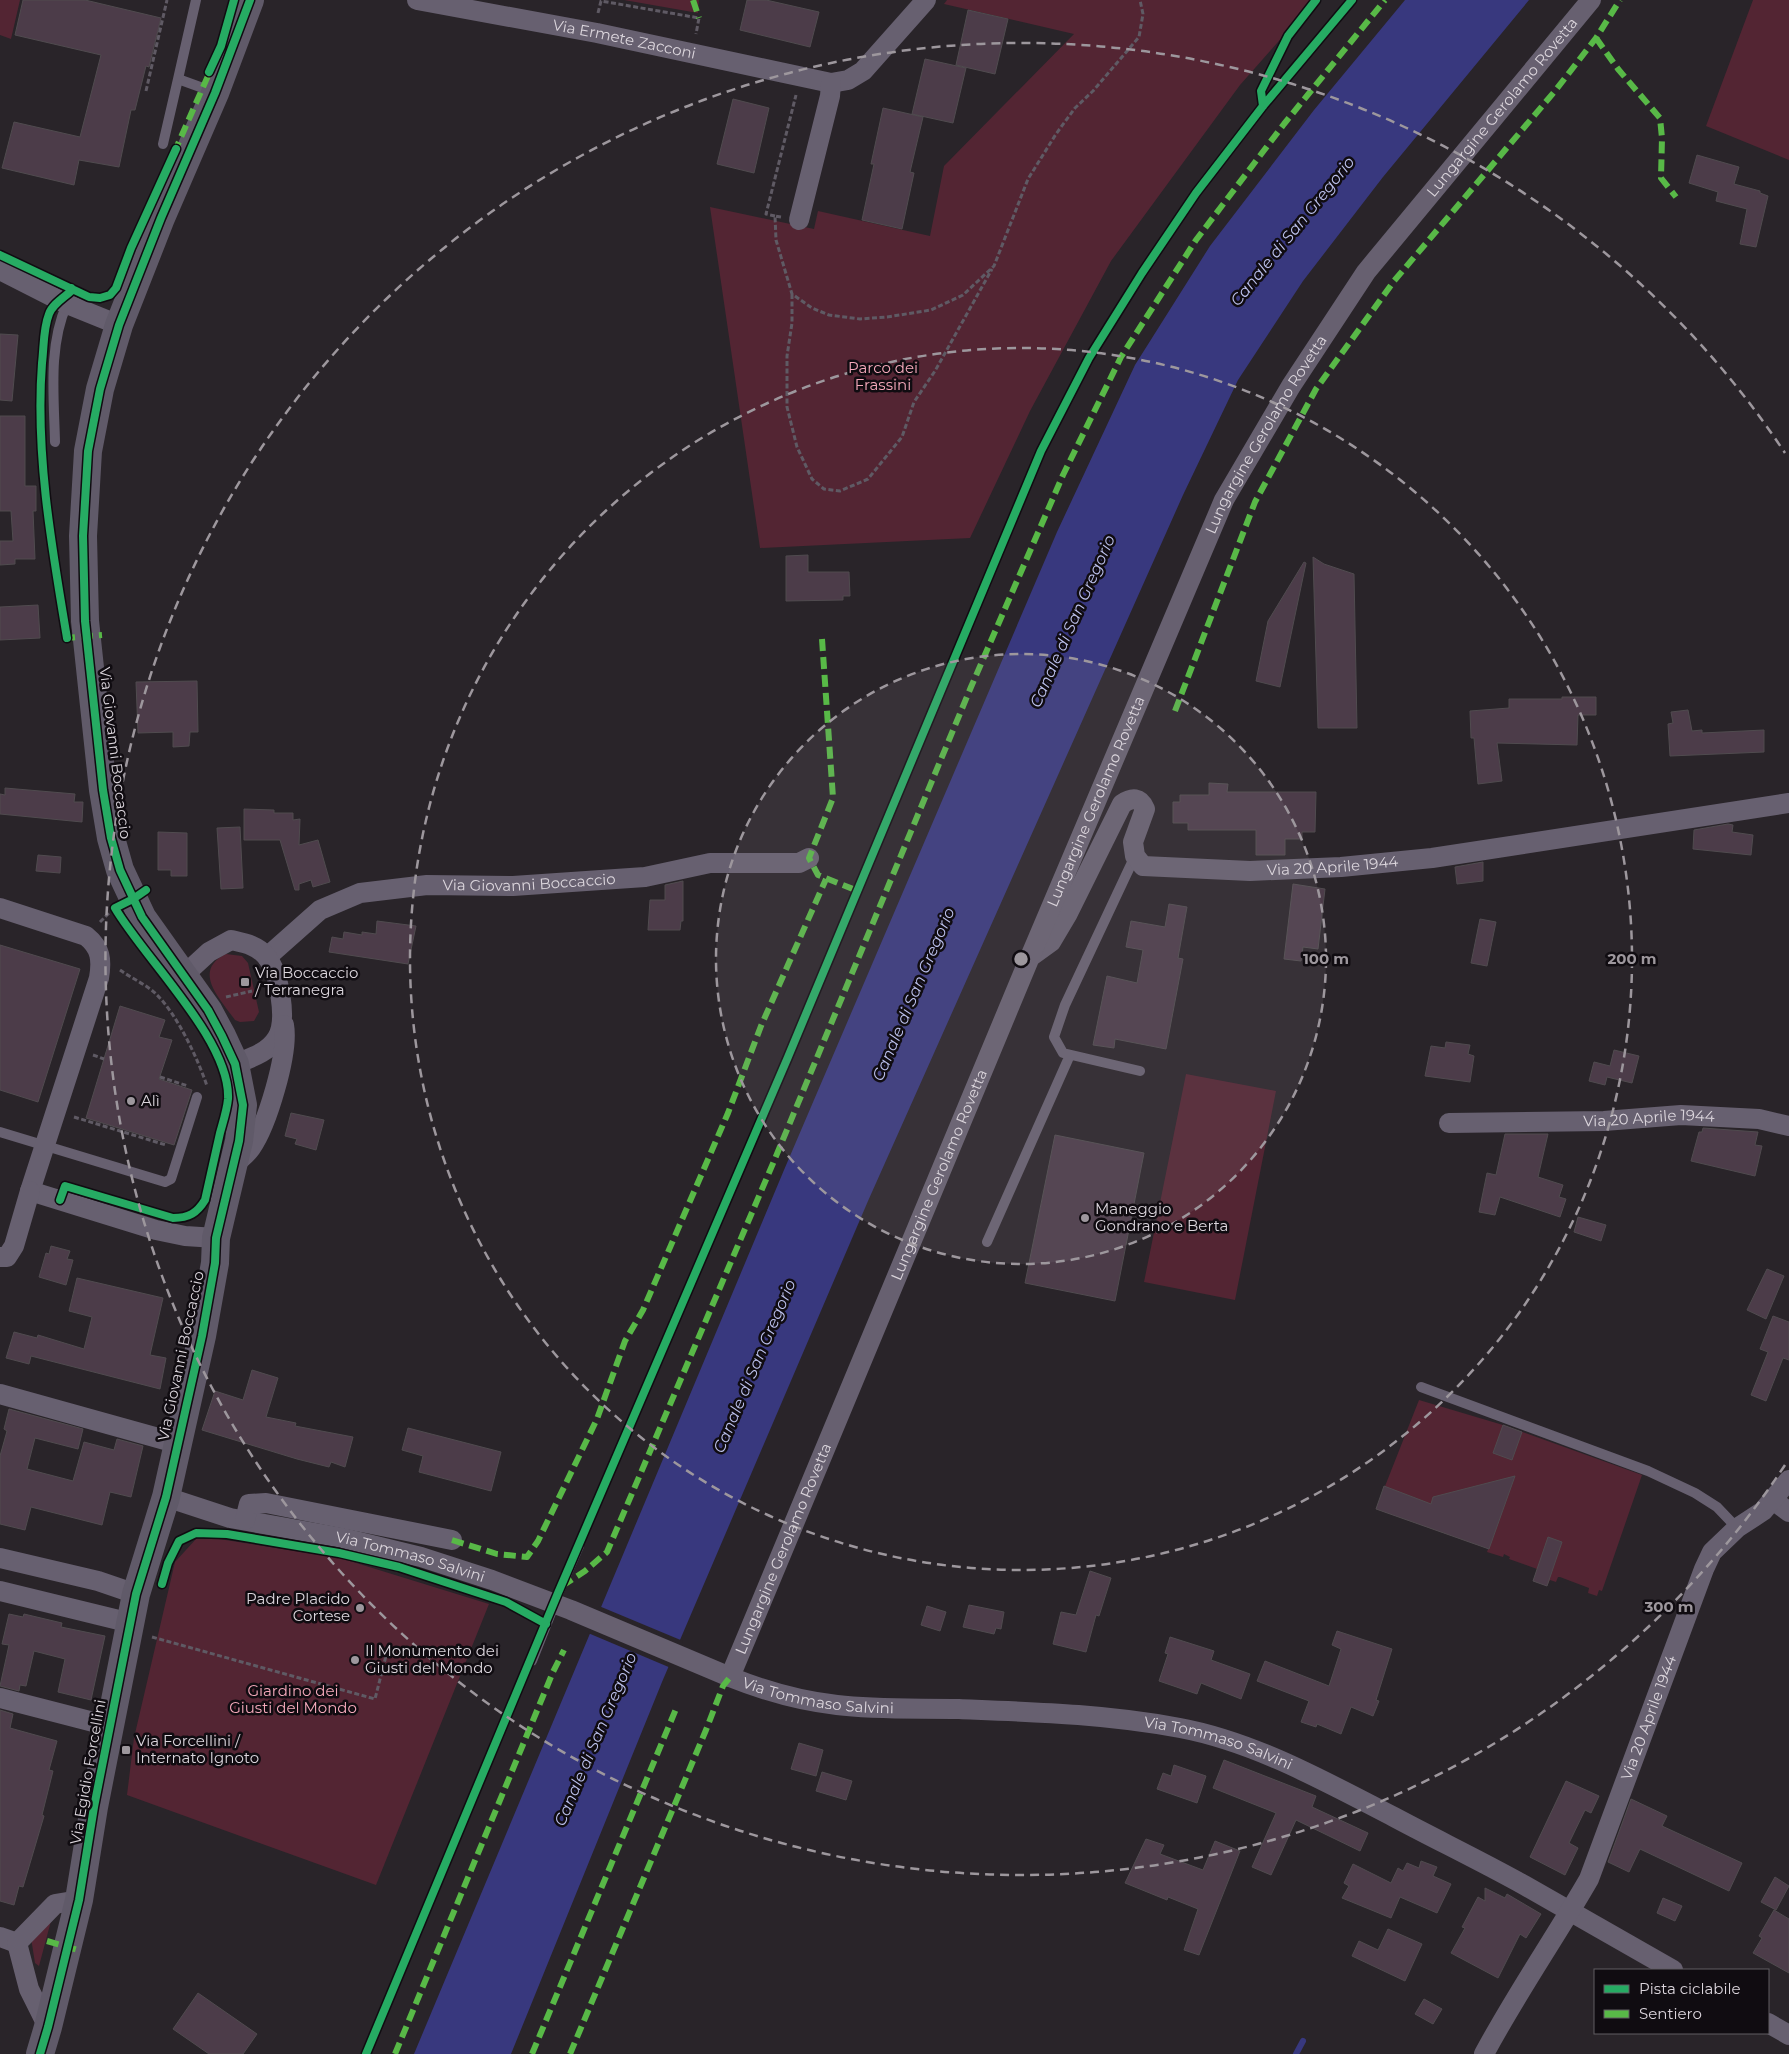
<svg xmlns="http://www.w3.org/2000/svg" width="1789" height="2054" font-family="Montserrat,sans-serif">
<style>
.green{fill:#532533}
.water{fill:#38387e}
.pier{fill:#292429}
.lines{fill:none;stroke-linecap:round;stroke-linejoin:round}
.stream{stroke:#38387e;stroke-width:6}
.building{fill:#4c3c49;stroke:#504b4f}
.path{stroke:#5f5a64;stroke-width:3;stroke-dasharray:5 2.5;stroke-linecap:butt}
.lane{stroke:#676070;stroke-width:10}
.street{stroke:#676070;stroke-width:20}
.secondary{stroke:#605a69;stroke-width:28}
.quiet{stroke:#58b947;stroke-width:6;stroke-dasharray:12 6;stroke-linecap:butt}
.cycleway-casing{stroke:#100c11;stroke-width:11}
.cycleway{stroke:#26ab63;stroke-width:8}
.ring{fill:none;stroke:#9d979d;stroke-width:2.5;stroke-dasharray:9 6}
.poi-dot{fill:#9d979d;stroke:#100c11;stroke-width:2}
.labels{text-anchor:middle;stroke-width:5;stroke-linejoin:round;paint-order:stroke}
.street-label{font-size:15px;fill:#dbd5dc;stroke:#100c11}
.park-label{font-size:15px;fill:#f5a9bb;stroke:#100c11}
.poi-label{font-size:15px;fill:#dbd5dc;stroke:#100c11;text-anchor:start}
.water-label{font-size:16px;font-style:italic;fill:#bcc1ed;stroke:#100c11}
.centre{fill:#9d979d;stroke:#100c11;stroke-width:2.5}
.ring-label{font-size:15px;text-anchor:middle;font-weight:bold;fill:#9d979d;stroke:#100c11;stroke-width:5;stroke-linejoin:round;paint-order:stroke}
</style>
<rect width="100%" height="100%" fill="#292429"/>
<!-- green -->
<path class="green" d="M0 0H20L11 39 0 35Z
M624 0H699L698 13Z
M947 0H1315L1240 85 1111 261 1030 411 970 538 760 548 710 207 814 229 818 211 930 236 944 166 1074 34 944 4Z
M1753 0H1789V160L1706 126Z
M226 954 242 956 248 963 259 1012 254 1021 240 1022 235 1020C221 1000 191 971 226 954Z
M1186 1074 1276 1091 1235 1300 1144 1282Z
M1419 1400 1503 1425 1642 1475 1602 1591 1599 1590 1597 1596 1588 1593 1589 1588 1560 1577H1558L1556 1582 1550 1580 1547 1586 1533 1581 1537 1569 1509 1559 1510 1557 1504 1554 1503 1557 1487 1552 1488 1549 1486 1548 1376 1509Z
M196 1539H219L340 1558 489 1604 376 1885 127 1795 134 1738 175 1562Z
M51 1921 39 1966 35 1963 31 1938Z"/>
<!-- water -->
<path class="water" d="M1405 0H1529L1383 177 1303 281 1238 380 1183 495 868 1201 662 1682 511 2054H414L784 1170 1057 532 1135 365 1210 246 1314 110Z"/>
<!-- pier -->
<path class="pier" d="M599 1606 683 1641 671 1668 588 1633Z"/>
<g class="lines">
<!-- stream -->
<path class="stream" d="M1296 2054 1303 2041"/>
</g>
<!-- building -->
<path class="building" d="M23 0H85L161 18 149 67 146 66 135 110H131L119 167 79 160 74 185 2 168 14 122 80 137 101 55 15 35Z
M747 0H766L819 12 810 47 740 30Z
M968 10 1008 19 995 74 956 65Z
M925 59 966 68 953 123 912 114Z
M733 99 769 108 754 173 717 164Z
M883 108 923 117 910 172 914 173 902 229 862 220 874 164H871Z
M1697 155 1739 167 1734 184 1760 191V193L1768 196 1756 247 1740 244 1747 209 1716 201 1718 192 1689 183Z
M0 334 18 335 12 401 0 400Z
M0 416H25V486H36V511H33L35 559H15V564L0 565V541H13L11 511H0Z
M808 555V572H849L850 596H843V600L786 601V556Z
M1313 557 1324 564 1354 574 1357 728H1318Z
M1304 562 1306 563 1280 687 1256 681 1268 621Z
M38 605 40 638 0 640V607Z
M197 681 198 732H190L189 746 173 747V732L138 733 136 682Z
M1562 697H1596V715H1578L1577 745 1497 743 1502 781 1478 784 1474 738H1471L1470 711 1509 708V699H1562Z
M1688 710 1692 731 1702 730V733L1764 730V752L1670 756 1668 724 1673 723 1671 712Z
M1209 783 1228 784 1227 792H1316L1315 832H1302V839H1285V855H1256V830H1188V823H1173V802H1180V795H1209Z
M5 788 75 794 74 802H83L82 822 0 814V794L5 795Z
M244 809 274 810V813H293V820L300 819 299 845 318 840 330 882 313 887 311 880 299 884V890H295L280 840H244Z
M1728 824 1733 825 1732 832 1753 835 1751 855 1693 849 1694 830Z
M240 827 243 888 221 889 217 828Z
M158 832 187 833V876H171V870H158Z
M38 855 61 857 60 873 36 871Z
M1483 862V881L1457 884 1455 867Z
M683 881V921H681L680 930H648L650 900H665V885Z
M1293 884 1325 889 1318 949 1303 947 1301 961 1284 959Z
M1169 904 1187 907 1178 958 1183 959 1166 1049 1115 1039 1114 1048 1093 1045 1107 976 1137 983 1143 950 1126 947 1131 921 1165 927Z
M1480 919 1496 922 1487 966 1471 963Z
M377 921 416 926 408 964 329 952 332 937 343 939 344 932 362 935V932L376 934Z
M0 945 80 969 38 1102 0 1090Z
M120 1006 165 1020 159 1037 172 1040 159 1079 192 1090 174 1145 86 1118Z
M1446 1042 1470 1045 1468 1054 1474 1056 1470 1082 1425 1076 1431 1046 1445 1048Z
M1614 1050 1639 1056 1632 1083 1607 1077 1605 1085 1589 1081 1594 1062 1610 1066Z
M291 1113 324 1120 316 1150 295 1144 297 1139 285 1136Z
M1703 1128 1758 1132 1755 1145 1762 1146 1755 1176 1691 1161 1699 1132H1702Z
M1505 1134H1548L1538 1177 1563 1185 1559 1197 1566 1199 1560 1217 1500 1197 1495 1215 1479 1212 1487 1173 1496 1175Z
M1055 1135 1144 1153 1115 1301 1025 1283Z
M1578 1217 1606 1225 1601 1241 1574 1232Z
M51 1246 70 1251 67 1259 73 1260 66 1285 39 1277 46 1253 49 1254Z
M1767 1269 1784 1276 1766 1319 1747 1310Z
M77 1278 163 1298 150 1355 166 1358 160 1389 31 1356 29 1364 6 1358 14 1332 37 1338 38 1335 84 1349 92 1317 69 1311Z
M1773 1316 1789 1322V1360L1783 1358 1766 1401 1751 1395 1768 1352 1760 1349Z
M252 1370 278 1378 266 1417 296 1423 295 1426 353 1437 345 1467 331 1462 329 1467 297 1459 202 1430 215 1391 243 1400Z
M9 1409 83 1429 78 1449 35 1438 27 1469 73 1481 84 1442 114 1450 117 1439 143 1446 131 1497 110 1492 102 1525 31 1507 25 1530 0 1524V1456L7 1431 4 1429Z
M1503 1425 1522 1432 1512 1460 1493 1453Z
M408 1428 501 1452 491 1491 419 1472 423 1456 402 1450Z
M1515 1476 1489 1549 1376 1509 1384 1486 1431 1504 1433 1497Z
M1548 1537 1562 1542 1547 1586 1533 1581Z
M1090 1571 1111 1578 1099 1616 1096 1615 1086 1652 1053 1644 1061 1612 1076 1615Z
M969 1605 1004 1612 1001 1629 996 1628 994 1634 963 1627Z
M927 1606 946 1612 940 1631 921 1625Z
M9 1614 23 1617 24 1614 62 1623 61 1627 105 1636 91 1700 58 1692 65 1659 34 1651 26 1686 20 1685 19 1691 0 1686 9 1645 2 1644Z
M1337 1631 1392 1649 1376 1700 1379 1701 1373 1716 1351 1707 1341 1734 1317 1724 1316 1727 1301 1722 1309 1701 1257 1681 1265 1661 1329 1686 1341 1649 1332 1645Z
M1170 1637 1214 1651 1211 1660 1250 1674 1241 1699 1201 1683 1197 1694 1159 1681 1168 1654 1165 1653Z
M0 1710 13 1714 10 1728 57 1741 49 1770 53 1771 42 1815 44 1816 23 1887 19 1886 14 1905 0 1901Z
M799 1743 823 1750 816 1776 791 1769Z
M1224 1760 1316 1796 1312 1807 1368 1833 1360 1851 1296 1820 1271 1875 1252 1867 1276 1813 1213 1788Z
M1174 1765 1206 1776 1197 1803 1157 1789 1163 1773 1171 1776Z
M822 1772 852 1781 846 1800 816 1791Z
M1566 1781 1599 1796 1591 1813 1585 1810 1569 1843 1578 1848 1565 1875 1530 1857Z
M1631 1799 1667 1816 1662 1826 1742 1863 1729 1891 1640 1849 1629 1872 1608 1862Z
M1146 1839 1164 1845 1160 1854 1203 1870 1215 1841 1240 1851 1199 1955 1184 1950 1198 1909 1168 1897 1167 1900 1125 1883Z
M1421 1861 1437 1867 1433 1876 1451 1884 1437 1913 1400 1897 1391 1918 1342 1898 1349 1886 1344 1883 1353 1864 1391 1883 1398 1868 1403 1871 1407 1863 1419 1868Z
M1775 1877 1789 1886 1776 1910 1761 1902Z
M1485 1888 1505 1898 1507 1894 1541 1914 1526 1938 1520 1934 1498 1978 1451 1953 1465 1928 1462 1927 1478 1897 1485 1901Z
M1663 1898 1682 1906 1675 1921 1657 1913Z
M1774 1910 1789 1919V1973L1753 1953 1762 1938 1759 1936Z
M1388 1929 1422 1944 1405 1981 1352 1956 1359 1941 1378 1950Z
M198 1993 257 2034 243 2054H209L173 2029Z
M1424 1999 1442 2009 1433 2024 1415 2014Z"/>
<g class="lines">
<!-- path -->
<path class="path" d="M598 13 601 1 699 18 696 34
M146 91 167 0
M775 216 766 214 796 95
M781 217 775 216 776 240 792 294 812 308 829 315 860 319 887 317 931 310 963 295 994 266 1028 179 1056 134 1075 108 1093 91 1139 37 1143 14 1140 0
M792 294V323L787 356V407L797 447 812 479 824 489 840 491 868 479 902 437 914 402 935 371 992 269
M100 922 110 912
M120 970C131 978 147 985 156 994 177 1014 198 1059 207 1086
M226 997 252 991
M93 1055 104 1059
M160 1077 188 1086
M74 1117 166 1145
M152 1637 375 1699 389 1644"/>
<!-- lane -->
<path class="lane" d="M196 0 178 79 214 92
M163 144 178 79
M55 442C54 397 48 346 67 304
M1135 856 1065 1005 1054 1037 1063 1053 1140 1071
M0 1132 165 1182 171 1179 197 1097
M987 1242 1070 1055
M1421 1387 1648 1471 1695 1493 1717 1507 1737 1528
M557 1596 579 1546
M532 1661 551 1613"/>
<!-- street -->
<g class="street">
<path id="s1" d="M417 0 597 33 831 83 848 80 863 71 926 0"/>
<path d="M799 220 830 96 831 83"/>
<path d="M0 270 67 304 119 325"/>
<path d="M0 908 86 936C101 948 102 960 99 978L30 1191 156 1230 185 1236 216 1238"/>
<path id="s2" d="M1033 955 1051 942 1067 915 1122 804C1132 797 1140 797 1145 809L1133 842 1135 856 1143 866 1250 871 1341 867 1432 858 1789 803"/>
<path id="s3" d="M267 957 320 910 360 893 427 885 513 886 645 877 710 863H799L809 858"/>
<path d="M184 975 209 952 231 940C244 943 257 945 266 956 279 972 288 1020 277 1038 268 1053 250 1058 235 1064"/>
<path id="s4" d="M1449 1123 1604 1121 1681 1115 1759 1119 1789 1126"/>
<path d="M234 1165C239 1160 246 1155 251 1148 267 1125 289 1053 284 1025"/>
<path d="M0 1257H7L14 1246 30 1191"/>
<path d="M0 1394 176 1443"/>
<path id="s5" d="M166 1497 230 1518 343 1538 421 1557 492 1580 571 1610 730 1677C765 1691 800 1701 837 1705 877 1710 918 1708 959 1709 1033 1712 1107 1714 1180 1728 1255 1742 1326 1782 1394 1817 1437 1840 1481 1861 1524 1885 1574 1913 1623 1942 1673 1970"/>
<path d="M1773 1500 1789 1512"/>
<path d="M245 1520 249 1504 266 1503 452 1540"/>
<path d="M0 1558 98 1581 136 1594"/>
<path d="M0 1591 131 1623"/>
<path id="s6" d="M730 1677 1030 957 1224 500 1291 386 1366 272 1591 0"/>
<path d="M0 1698 109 1726"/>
<path d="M0 1937 17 1943"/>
<path d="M1768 2023 1789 2035"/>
<path d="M48 2027 29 1989 17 1943 55 1904 79 1900"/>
<path id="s7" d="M1484 2054C1516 1994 1555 1938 1589 1879L1704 1569 1712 1552 1737 1528 1763 1511 1789 1480"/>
</g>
<!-- secondary -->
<path class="secondary" d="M40 2054 48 2027 79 1900 94 1807 136 1594 166 1497 202 1336 215 1263 216 1238 239 1141 243 1105 235 1064 222 1036 208 1010 142 917 120 870 111 838 103 790 85 621 83 536 88 451 100 389 119 325 161 218 215 93 250 0"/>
<!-- quiet -->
<path class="quiet" d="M693 0 699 18
M1596 38 1618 69 1660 118 1662 138 1661 178 1676 197
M174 153 211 69
M67 634V638L102 635
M822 639 833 798 809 858 818 875 858 891
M1175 711 1255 502 1316 389 1394 281 1555 91 1596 38 1620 0
M452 1540 497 1554 527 1557 538 1541 597 1419 625 1341 643 1310 728 1113 761 1026 826 879
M562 1586 585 1571 607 1552 774 1161 971 687 1063 475 1121 357 1196 240 1284 124 1385 0
M47 1941 81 1951
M395 2054 553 1672 564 1650
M532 2054 676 1709
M570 2054 706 1730 723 1686 730 1677"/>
<defs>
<path id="cycleway" d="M209 72 221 46 234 0
M1263 106 1261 91 1288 36 1316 0
M0 255 89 297 100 298 110 295 116 288 131 248 176 149
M67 638C52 549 35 453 42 363 44 347 43 329 49 314 52 305 63 298 70 292L71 288
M60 1200 65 1186 173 1218C189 1218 197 1213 205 1200 210 1177 215 1155 220 1133 223 1122 227 1110 228 1099 231 1041 144 958 115 908L133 899 146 890
M162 1584 168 1563 179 1541 196 1533 227 1534 339 1553 399 1567 506 1602 546 1624
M40 2054 48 2027 79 1900 94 1807 136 1594 166 1497 202 1336 215 1263 216 1238 239 1141 243 1105 235 1064 222 1036 208 1010 142 917 120 870 111 838 103 790 85 621 83 536 88 451 100 389 119 325 161 218 215 93 250 0
M366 2054 558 1593 788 1057 1041 451 1089 358 1142 273 1196 193 1263 106 1352 0"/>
</defs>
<!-- cycleway casing -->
<use href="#cycleway" class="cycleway-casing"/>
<!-- cycleway -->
<use href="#cycleway" class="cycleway"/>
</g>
<!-- distance rings -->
<circle cx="1021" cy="959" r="305" fill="#9d979d" fill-opacity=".12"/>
<g class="ring">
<circle cx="1021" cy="959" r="305"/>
<circle cx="1021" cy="959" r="611"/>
<path d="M1785 1465A916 916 0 1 1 1785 453"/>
</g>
<!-- markers -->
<g class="poi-dot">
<rect x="240" y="977" width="10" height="10" rx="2.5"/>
<circle cx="131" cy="1101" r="5"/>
<circle cx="1085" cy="1218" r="5"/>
<circle cx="360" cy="1608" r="5"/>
<circle cx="355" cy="1660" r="5"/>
<rect x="121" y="1745" width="10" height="10" rx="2.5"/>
</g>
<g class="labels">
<!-- street labels -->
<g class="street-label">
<text dy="5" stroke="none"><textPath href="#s1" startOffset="211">Via Ermete Zacconi</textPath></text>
<text dy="5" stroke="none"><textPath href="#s6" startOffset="1759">Lungargine Gerolamo Rovetta</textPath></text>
<text dy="5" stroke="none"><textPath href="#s6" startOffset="1354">Lungargine Gerolamo Rovetta</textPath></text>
<text transform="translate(115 753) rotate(83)" y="5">Via Giovanni Boccaccio</text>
<text dy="5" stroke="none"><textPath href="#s6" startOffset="949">Lungargine Gerolamo Rovetta</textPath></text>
<text dy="5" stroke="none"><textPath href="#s2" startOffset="458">Via 20 Aprile 1944</textPath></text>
<text dy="5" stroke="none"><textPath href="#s3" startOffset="284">Via Giovanni Boccaccio</textPath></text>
<text dy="5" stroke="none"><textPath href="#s4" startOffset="200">Via 20 Aprile 1944</textPath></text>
<text dy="5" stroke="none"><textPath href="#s6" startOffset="544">Lungargine Gerolamo Rovetta</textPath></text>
<text transform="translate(181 1356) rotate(-78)" y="5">Via Giovanni Boccaccio</text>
<text dy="5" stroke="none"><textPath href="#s6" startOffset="139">Lungargine Gerolamo Rovetta</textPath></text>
<text dy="5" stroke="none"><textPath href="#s5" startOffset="252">Via Tommaso Salvini</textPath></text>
<text dy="5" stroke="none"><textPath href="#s5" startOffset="685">Via Tommaso Salvini</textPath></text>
<text dy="5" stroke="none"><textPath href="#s7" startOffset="376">Via 20 Aprile 1944</textPath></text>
<text dy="5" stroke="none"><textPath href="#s5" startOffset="1090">Via Tommaso Salvini</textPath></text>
<text transform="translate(88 1772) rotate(-80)" y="5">Via Egidio Forcellini</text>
</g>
<!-- park labels -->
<g class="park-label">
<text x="883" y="373">Parco dei<tspan x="883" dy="17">Frassini</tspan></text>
<text x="293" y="1696">Giardino dei<tspan x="293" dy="17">Giusti del Mondo</tspan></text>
</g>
<!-- poi labels -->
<g class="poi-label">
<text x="255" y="978">Via Boccaccio<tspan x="255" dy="17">/ Terranegra</tspan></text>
<text x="141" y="1106">Alì</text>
<text x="1095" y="1214">Maneggio<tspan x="1095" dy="17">Gondrano e Berta</tspan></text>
<text x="350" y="1604" text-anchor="end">Padre Placido<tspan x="350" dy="17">Cortese</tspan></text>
<text x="365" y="1656">Il Monumento dei<tspan x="365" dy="17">Giusti del Mondo</tspan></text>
<text x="136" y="1746">Via Forcellini /<tspan x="136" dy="17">Internato Ignoto</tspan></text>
</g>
<!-- water labels -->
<g class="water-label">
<text transform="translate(1292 231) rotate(-51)" y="6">Canale di San Gregorio</text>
<text transform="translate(1072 621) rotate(-66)" y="6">Canale di San Gregorio</text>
<text transform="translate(913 994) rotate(-67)" y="6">Canale di San Gregorio</text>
<text transform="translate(754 1366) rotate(-67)" y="6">Canale di San Gregorio</text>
<text transform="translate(595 1739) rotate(-67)" y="6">Canale di San Gregorio</text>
</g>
</g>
<circle cx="1021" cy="959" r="8" class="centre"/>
<g class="ring-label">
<text x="1326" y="964">100 m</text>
<text x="1632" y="964">200 m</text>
<text x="1669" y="1612">300 m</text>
</g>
<!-- legend -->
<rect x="1594" y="1969" width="175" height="65" fill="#100c11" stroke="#615c62"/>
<rect x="1604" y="1985" width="25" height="8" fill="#26ab63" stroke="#615c62"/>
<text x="1639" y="1994" font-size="15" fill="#dbd5dc">Pista ciclabile</text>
<rect x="1604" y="2010" width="25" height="8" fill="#58b947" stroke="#615c62"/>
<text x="1639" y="2019" font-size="15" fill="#dbd5dc">Sentiero</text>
</svg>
